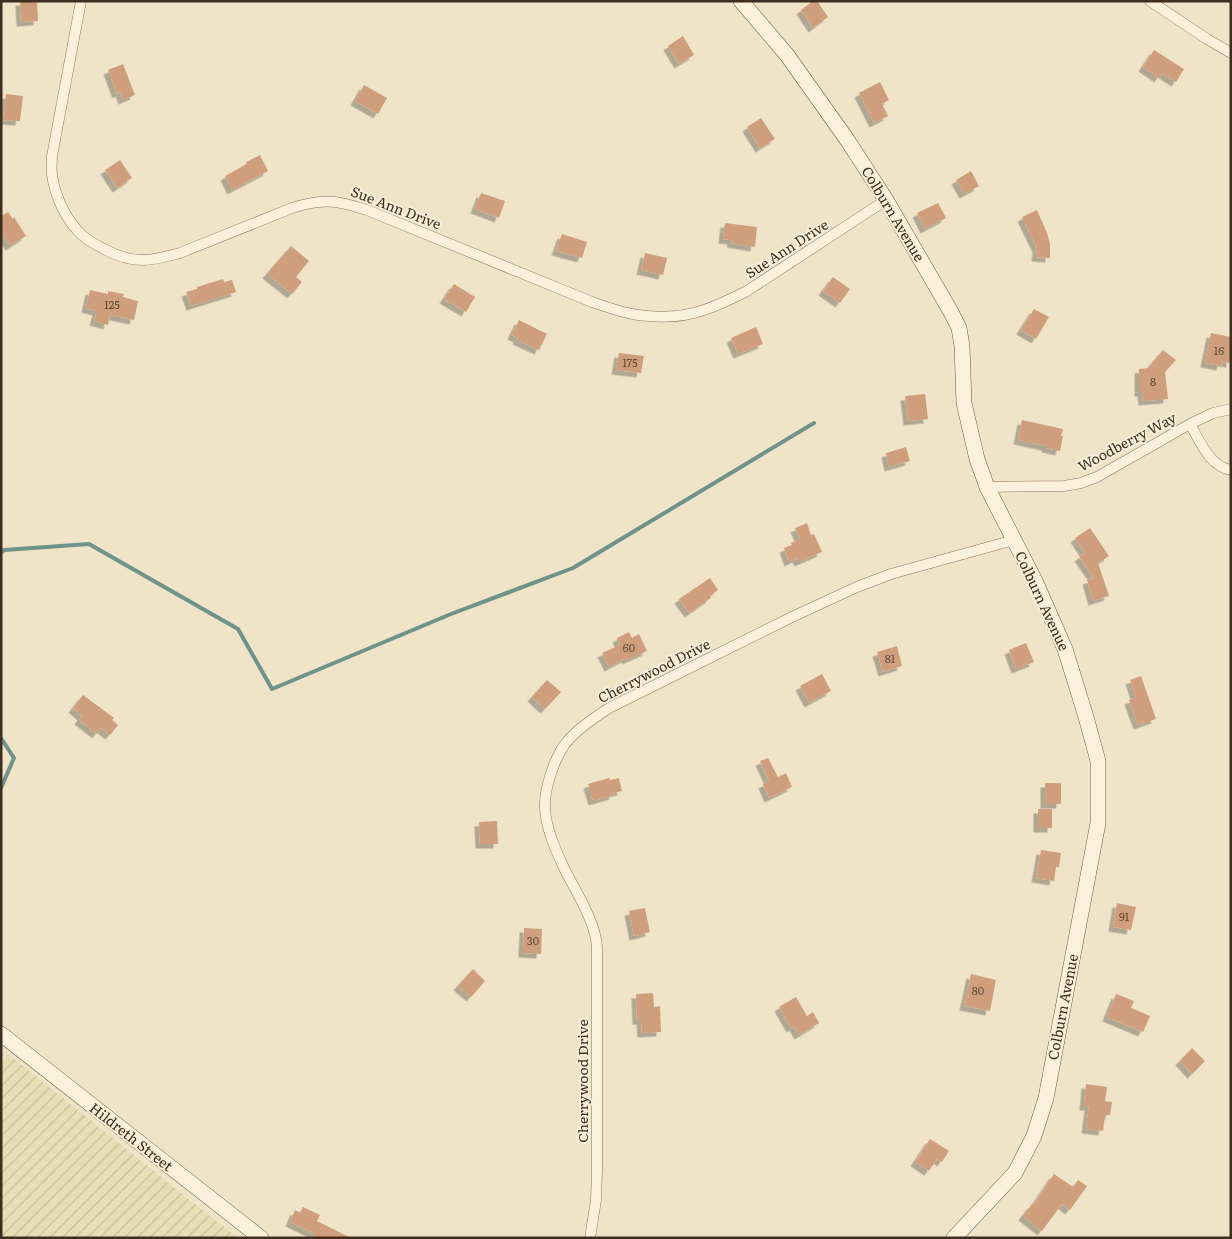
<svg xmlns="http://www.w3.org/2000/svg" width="1232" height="1239" font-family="Literata,serif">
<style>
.farmland{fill:url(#farmland-furrows)}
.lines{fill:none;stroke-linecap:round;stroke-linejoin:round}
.stream{stroke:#6f938a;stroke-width:4}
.building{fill:#cf9f7d;filter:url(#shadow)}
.street-casing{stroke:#8d765c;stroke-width:11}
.secondary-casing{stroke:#6f573f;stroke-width:16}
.street{stroke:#faf1dc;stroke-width:10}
.secondary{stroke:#faf1dc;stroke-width:15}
.labels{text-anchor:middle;stroke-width:4;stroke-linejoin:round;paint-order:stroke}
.number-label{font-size:11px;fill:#624a37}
.street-label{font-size:14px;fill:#3d2e20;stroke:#f7eed8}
</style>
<defs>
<pattern id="farmland-furrows" width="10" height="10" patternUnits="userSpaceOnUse" patternTransform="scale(1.25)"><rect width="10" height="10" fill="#e6deb5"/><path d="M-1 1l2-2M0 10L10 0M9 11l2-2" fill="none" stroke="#c6bf9b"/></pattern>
<filter id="shadow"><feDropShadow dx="-4.5" dy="4.5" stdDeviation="0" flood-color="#0004"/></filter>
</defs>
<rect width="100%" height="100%" fill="#f0e4c8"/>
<!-- farmland -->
<path class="farmland" d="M8 1054 196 1205 238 1238H1V1067Z"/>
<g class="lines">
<!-- stream -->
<path class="stream" d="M1 553 4 550 89 544 238 629 272 689 451 614 573 568 814 423
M1 738 14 758 1 788"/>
</g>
<!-- building -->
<path class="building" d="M20 1H37L38 21 21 22Z
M813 1H817L828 17 813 28 801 10Z
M683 36 694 55 679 64 668 46Z
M1154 50 1184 69 1176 82 1162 73 1159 78 1143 67Z
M123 64 135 95 123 100 120 92 117 94 108 70Z
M880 82 889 100 882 104 888 116 874 123 859 93Z
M364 85 387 98 378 114 355 101Z
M6 94 23 96 20 121 3 120Z
M761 118 775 139 760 148 747 127Z
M260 155 268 171 232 190 225 176 247 164 246 162Z
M120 160 132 178 117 188 105 170Z
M971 171 979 186 964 194 956 180Z
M481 193 505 201 499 218 475 209Z
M938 203 946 218 925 229 917 213Z
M1037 210 1047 233 1050 244V258L1036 257 1037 248 1022 217Z
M8 212 13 219 14 217 26 236 10 246 1 232V216Z
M725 223 757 227 755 247 731 243 732 240 723 239Z
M562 234 587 242 582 258 556 251Z
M291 246 309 261 296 277 302 282 292 294 267 274Z
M645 253 667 258 663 275 641 270Z
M833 277 850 289 840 303 823 291Z
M223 279 224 282 232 280 236 292 191 306 186 292 197 289V287Z
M454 284 475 297 466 312 444 299Z
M90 290 108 294V291L124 294 123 297 138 301 134 320 110 315 108 325 94 321 97 311 86 308Z
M1034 309 1049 317 1036 339 1021 330Z
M519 320 547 334 539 350 517 340 518 338 512 335Z
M756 327 763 344 738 354 731 338Z
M1211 333 1231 337V363L1222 362 1221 366 1205 363Z
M1163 350 1176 360 1165 372 1168 399 1143 401 1142 392H1139V369L1148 368Z
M619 353 644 356 641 373 616 370Z
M925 394 928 419 908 421 905 396Z
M1022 420 1063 429 1061 436H1063L1060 451 1046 448V446L1018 440Z
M906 447 910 461 889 467 886 453Z
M807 523 811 535 814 534 822 552 799 562 797 558 789 562 784 548 792 545 791 543 800 539 795 528Z
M1090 528 1109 556 1098 563 1109 596 1093 601 1087 580 1094 578 1079 557 1085 553 1075 538Z
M710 578 718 590 710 596 711 598 689 613 679 599Z
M629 632 632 638 639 634 647 651 627 660 626 658 609 667 602 653 620 645 617 638Z
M1026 643 1034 662 1016 669 1009 650Z
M897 646 902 666 883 672 877 652Z
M822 674 831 691 809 703 800 686Z
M1141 676 1156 719 1138 725 1129 700 1136 698 1130 680Z
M547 680 561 692 545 709 532 697Z
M83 695 114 718 112 720 118 725 110 735 101 728 97 734 79 720 82 716 73 708Z
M768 758 778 777 786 773 792 787 769 798 763 784 769 781 760 761Z
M609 778 610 780 619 778 622 791 613 793 614 795 593 801 588 784Z
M1045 783H1061V804H1045Z
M1038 809H1052V828H1038Z
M497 821 498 844H480L479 822Z
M1041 850 1061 853 1059 867H1056L1054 881 1036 878Z
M1117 903 1136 907 1131 930 1113 927Z
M645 908 650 932 634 936 629 911Z
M524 928 542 929 541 954 523 953Z
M473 969 485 981 471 997 458 986Z
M971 974 996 980 990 1011 964 1006Z
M653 993 654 1007 660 1006 661 1032 642 1033 641 1020H637L636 994Z
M1116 994 1134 1001 1131 1008 1150 1016 1143 1032 1107 1017Z
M796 997 807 1016 813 1012 819 1023 799 1035 794 1026 791 1028 779 1007Z
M1192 1048 1205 1061 1192 1074 1180 1061Z
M1086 1084 1107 1087 1105 1101 1112 1102 1110 1115H1105L1103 1131 1086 1129 1089 1106H1084Z
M930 1139 949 1151 942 1162 937 1159 929 1171 915 1162Z
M1054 1174 1073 1187 1078 1180 1087 1186 1070 1210 1062 1204 1042 1231 1023 1216 1032 1204 1033 1205Z
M303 1207 320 1215 317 1221 351 1238H313L315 1234 290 1222 295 1210 300 1213Z"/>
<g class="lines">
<defs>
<path id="street" d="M81 1 52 156C52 162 51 169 52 175 55 196 66 221 83 236 90 242 98 246 106 250 117 256 130 260 143 260 155 260 168 256 180 253L292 208C323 198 336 200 367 210L592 302C607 307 622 313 638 315 659 318 684 317 704 310 719 305 733 298 747 291L886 200
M1150 1 1207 39 1231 53
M1190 424C1200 441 1209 466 1231 470
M987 487 1064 486 1081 483 1097 477 1190 424 1213 413 1231 409
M590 1238 596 1200 597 1171V950C597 944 596 937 594 931 588 909 575 890 565 870 556 851 546 829 545 808 544 790 554 759 565 744 577 729 594 718 609 708L794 616 857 587 891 574 1014 540"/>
<path id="secondary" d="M741 1 787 55 848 141 886 200 951 312 959 328 962 346 964 403 977 459 987 487 1036 583 1065 649 1086 717 1098 761V823L1046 1098 1034 1136 1015 1173 954 1238
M1 1034 261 1238"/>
</defs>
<!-- street casing -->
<use href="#street" class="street-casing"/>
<!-- secondary casing -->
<use href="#secondary" class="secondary-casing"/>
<!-- street -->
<use href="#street" class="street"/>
<!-- secondary -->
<use href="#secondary" class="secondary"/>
</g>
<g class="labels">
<!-- number labels -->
<g class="number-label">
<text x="112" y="309">125</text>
<text x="1219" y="355">16</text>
<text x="630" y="367">175</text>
<text x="1153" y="386">8</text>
<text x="629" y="652">60</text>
<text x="890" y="663">81</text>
<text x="1124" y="921">91</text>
<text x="533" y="945">30</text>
<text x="978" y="995">80</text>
</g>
<!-- street labels -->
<g class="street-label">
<text transform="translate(396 208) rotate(21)" y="5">Sue Ann Drive</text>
<text transform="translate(893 214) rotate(59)" y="5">Colburn Avenue</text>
<text transform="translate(787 249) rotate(-33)" y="5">Sue Ann Drive</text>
<text transform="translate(1127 442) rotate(-28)" y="5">Woodberry Way</text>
<text transform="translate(1042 601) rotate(65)" y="5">Colburn Avenue</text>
<text transform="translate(654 671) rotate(-27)" y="5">Cherrywood Drive</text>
<text transform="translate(1063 1007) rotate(-79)" y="5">Colburn Avenue</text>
<text transform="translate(583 1081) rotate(-90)" y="5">Cherrywood Drive</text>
<text transform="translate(131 1137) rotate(38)" y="5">Hildreth Street</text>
</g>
</g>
<!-- border -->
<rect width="1232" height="1239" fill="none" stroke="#3d2e20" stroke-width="5"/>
</svg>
